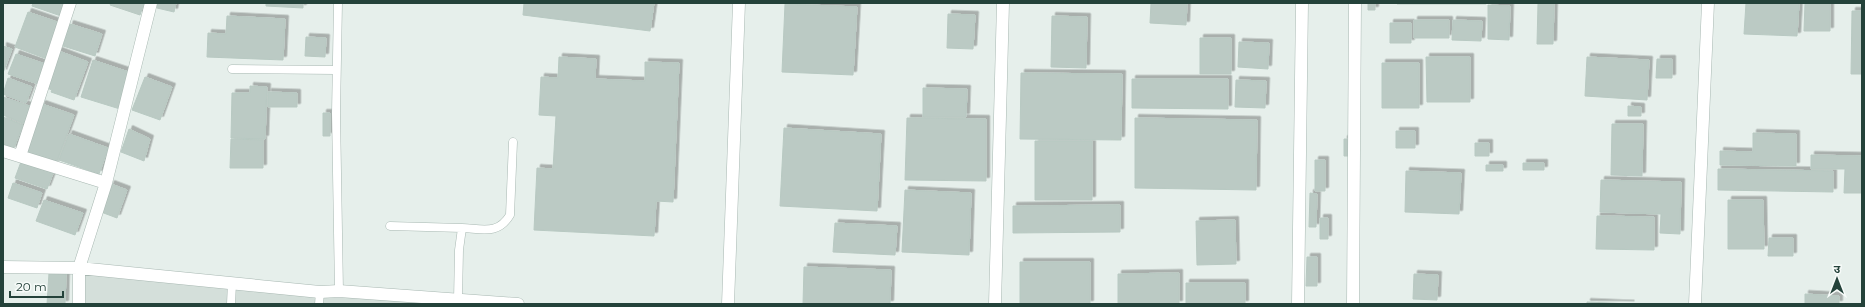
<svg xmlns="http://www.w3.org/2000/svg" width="1865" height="307" font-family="Montserrat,'Noto Sans Devanagari',sans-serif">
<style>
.built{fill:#d4dfda}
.building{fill:#bbcac4;stroke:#b8c9c2;filter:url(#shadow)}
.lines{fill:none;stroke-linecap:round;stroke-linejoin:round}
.service-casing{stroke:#a8b8b2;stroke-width:9}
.minor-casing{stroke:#a8b8b2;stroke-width:13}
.service{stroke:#fff;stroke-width:8}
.minor{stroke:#fff;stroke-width:12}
</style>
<defs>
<filter id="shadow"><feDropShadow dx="3.5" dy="-3.5" stdDeviation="0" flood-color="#0004"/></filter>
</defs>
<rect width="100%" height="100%" fill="#e6efeb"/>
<!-- built -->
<path class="built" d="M79 268 521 304H79Z"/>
<!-- building -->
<path class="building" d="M33 3H65L61 16 32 6Z
M111 3H144L140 15 110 5Z
M158 3H176L174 12 157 8Z
M266 3H303V8L266 6Z
M524 3H654L650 31 523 15Z
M1151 3H1187L1186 25 1150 23Z
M1368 3H1375V10H1368Z
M1397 3H1486V4H1397Z
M1538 3H1554L1553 44H1537Z
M1746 3H1799L1797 36 1744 34Z
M1805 3H1830V31H1804Z
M785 4 857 7 853 75 782 72Z
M1488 5 1510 6 1509 40 1488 39Z
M1852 11H1862V74H1851Z
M28 12 60 23 47 59 15 47Z
M948 14 975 15 973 49 947 48Z
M227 16 285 19 283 60 207 57 208 33 226 34Z
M1052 16 1087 17 1086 68 1051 67Z
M1414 20H1449V38H1414Z
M1453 20 1482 21 1481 41 1452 40Z
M1390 23H1411V43H1390Z
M70 24 102 34 95 56 63 46Z
M306 37 326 38 325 57 305 56Z
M1200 38H1231V74H1200Z
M1239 42 1269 43 1268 69 1238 67Z
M3 46 12 49 3 73Z
M56 50 88 62 74 100 51 92 52 90 47 88Z
M16 54 45 64 38 84 8 74Z
M559 57 596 59 595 79 645 81V62L679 63 673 202 656 201 654 236 534 230 537 168 553 169 556 116 539 115 541 77 558 78Z
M1426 57H1470V102H1427Z
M1587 57 1649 60 1647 100 1585 96Z
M1657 59H1672V78H1656Z
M93 60 132 73 120 109 81 97Z
M1382 63H1419V108H1382Z
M1021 73 1122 74 1121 140 1020 139Z
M145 77 172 87 160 120 132 110Z
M8 78 32 87 26 103 3 94Z
M1132 79H1228V109L1132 108Z
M1236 80 1266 81 1265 108 1235 107Z
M250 86 267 87 265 139 231 138 232 93H250Z
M923 88 967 89 966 117H923Z
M268 92 297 93V107H268Z
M3 97 32 107 25 124 3 115Z
M42 104 74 115 56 164 25 153Z
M1628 106 1641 107V116H1628Z
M323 113H330V136H323Z
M3 117 23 125 13 150 3 146Z
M907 118 986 119V181L905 180Z
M1135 118 1257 120 1256 190 1135 188Z
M1612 124H1643L1642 176 1611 175Z
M784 128 881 134 877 211 780 206Z
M129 129 150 139 144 161 121 152Z
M1396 131H1415V148H1396Z
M1753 133 1796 134V166L1720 165V151L1753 152Z
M69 134 108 148 99 174 59 160Z
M231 139 263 140V168H230Z
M1344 139H1352V156H1344Z
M1035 141H1092V200H1035Z
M1475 143H1489V156H1475Z
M1811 155 1862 156V193H1844L1845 169H1811Z
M22 159 54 171 47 189 15 178Z
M1315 160H1325V191H1315Z
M1523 163H1544V170H1523Z
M1486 165H1503V171H1486Z
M1718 169 1833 171V192L1718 190Z
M1406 171 1461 173 1459 214 1405 212Z
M1601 180 1681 182 1680 234 1660 233 1661 214 1600 212Z
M13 183 42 193 37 208 8 198Z
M111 184 127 190 117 218 101 212Z
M905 190 971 193 969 255 902 252Z
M1310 193 1317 194 1316 227H1309Z
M44 200 83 213 75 235 36 221Z
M1728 200H1763L1764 249H1728Z
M1120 205V232L1013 233V206Z
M1597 216 1654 217V250L1596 249Z
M1320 218H1328V239H1320Z
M1235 220 1236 264 1197 265 1196 221Z
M835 223 897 226 895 255 833 252Z
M1769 238H1793V256H1768Z
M1307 257H1317V286H1306Z
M1020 262H1090V304H1020Z
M804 267 891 270 890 304H803Z
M49 273 66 274 65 304H47Z
M1179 273V304H1118V274Z
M1414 274 1438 275 1437 300 1413 299Z
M1186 283H1245V304H1186Z
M1805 294 1839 296V304H1805Z
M1587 302 1631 304H1587Z"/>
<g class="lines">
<defs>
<path id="service" d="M338 3 336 113 339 291
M232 69 336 70
M390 226 462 228
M458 300 459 250 462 228C483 229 498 235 510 215L513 142
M231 304 232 283
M319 304 320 292"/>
<path id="minor" d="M3 151 106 183
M20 156 70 3
M3 267 79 268 320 292 339 291 518 304
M79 304V268L106 183 151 3
M728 304 739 3
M995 304 1003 3
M1298 304 1302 3
M1353 304 1355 3
M1695 304 1708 3"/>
</defs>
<!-- service casing -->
<use href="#service" class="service-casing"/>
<!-- minor casing -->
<use href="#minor" class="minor-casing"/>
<!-- service -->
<use href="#service" class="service"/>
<!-- minor -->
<use href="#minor" class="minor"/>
</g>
<!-- border -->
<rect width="1865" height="307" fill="none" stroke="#24423a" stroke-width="8"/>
<!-- north arrow -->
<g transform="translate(1837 279)" stroke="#f7fbf9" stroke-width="3" paint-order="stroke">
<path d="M0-3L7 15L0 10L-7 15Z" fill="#24423a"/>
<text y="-6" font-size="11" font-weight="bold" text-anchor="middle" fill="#24423a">उ</text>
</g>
<!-- scale -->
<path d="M10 291v6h53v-6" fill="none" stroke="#24423a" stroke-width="2"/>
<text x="16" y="291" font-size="12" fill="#24423a" stroke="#f7fbf9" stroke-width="3" paint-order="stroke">20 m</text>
</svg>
